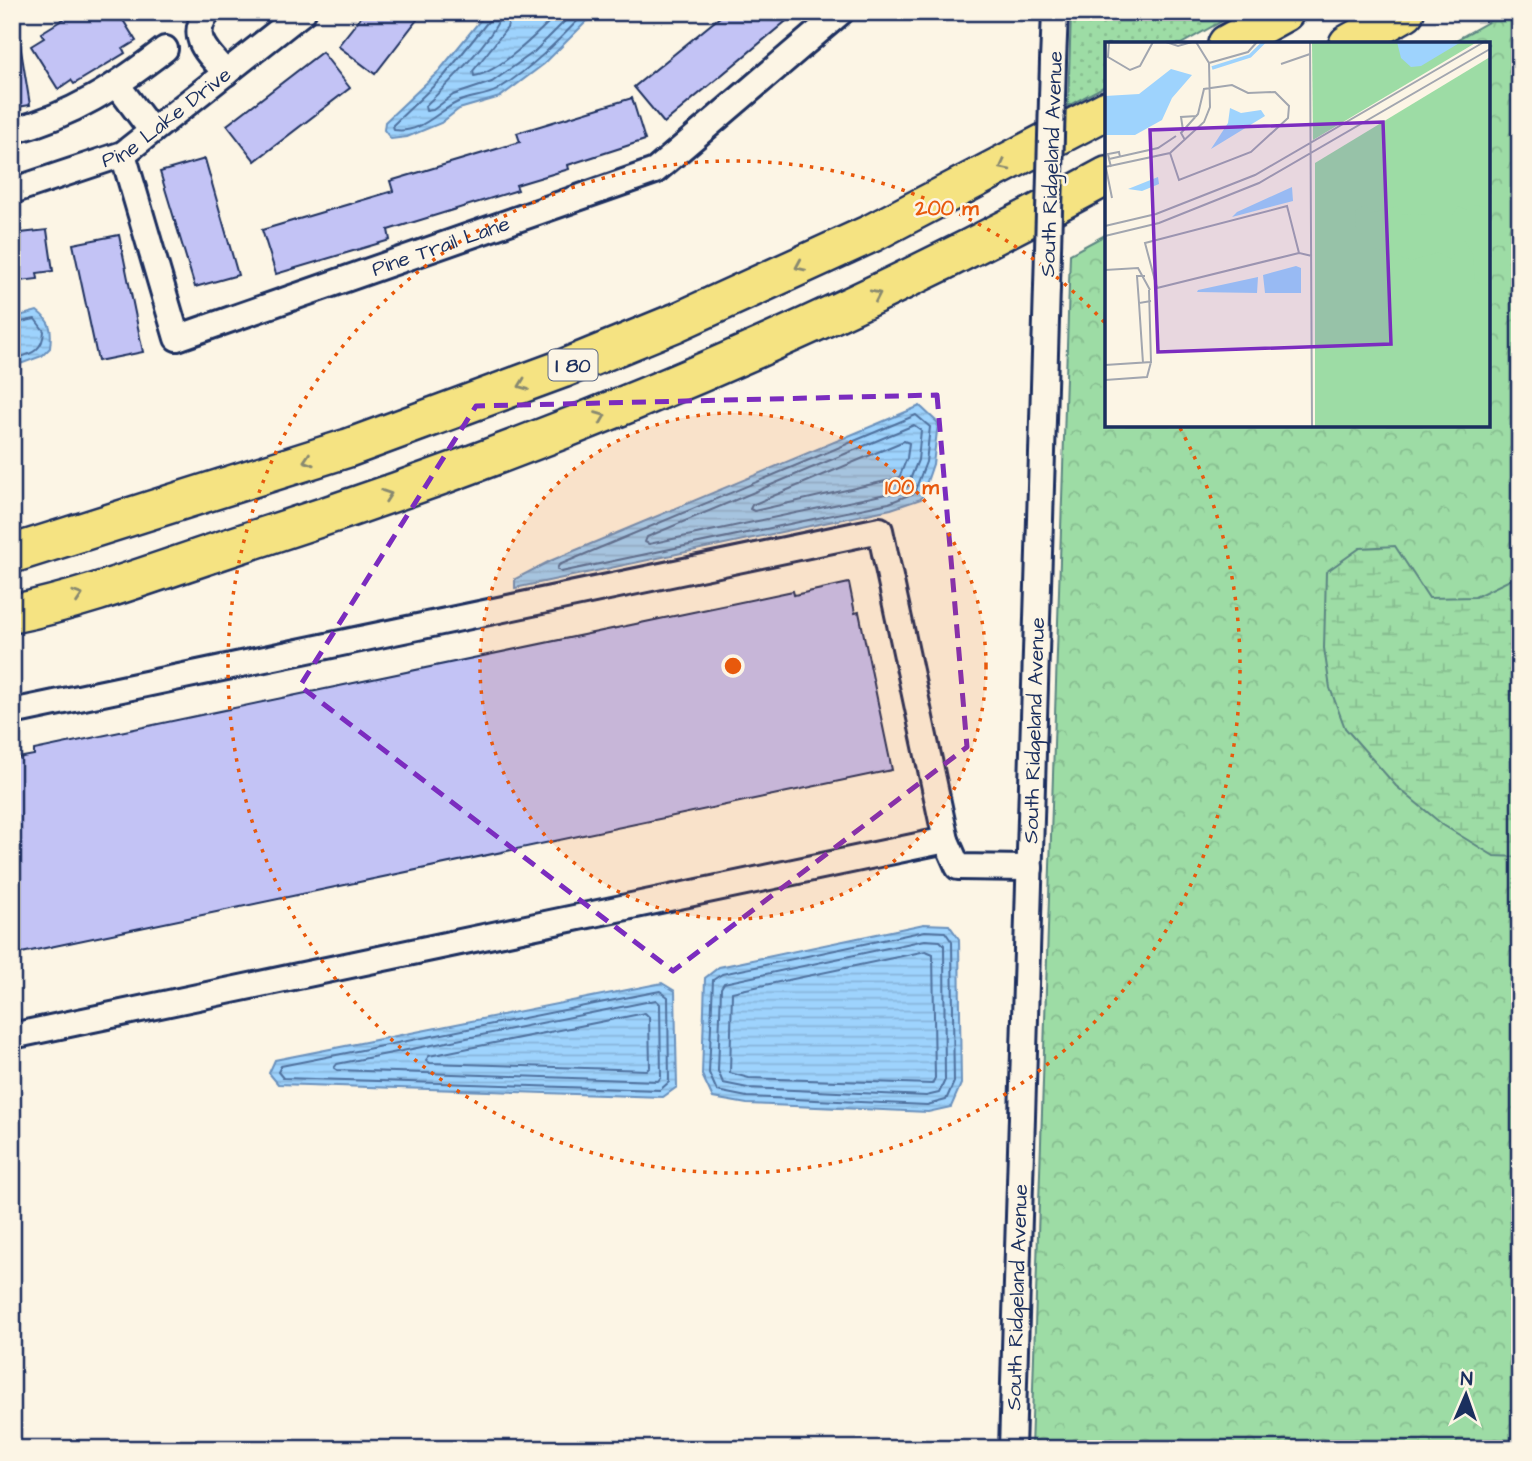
<svg xmlns="http://www.w3.org/2000/svg" width="1532" height="1461" font-family="'Architects Daughter',sans-serif">
<style>
.grass{fill:url(#grass-dots);stroke:#5c8682;stroke-width:2}
.forest{fill:url(#forest-crowns);stroke:#5c8682;stroke-width:2}
.wetland{fill:url(#wetland-marsh);stroke:#5c8682;stroke-width:2}
.water{fill:url(#water-rules);stroke:#6a91bd;stroke-width:2}
.lines{fill:none;stroke-linecap:round;stroke-linejoin:round}
.shore{stroke:#4f719e;stroke-width:2}
.building{fill:#c3c3f5;stroke:#1b2f5e;stroke-width:2}
.minor-casing{stroke:#1b2f5e;stroke-width:30}
.highway-casing{stroke:#1b2f5e;stroke-width:42}
.minor{stroke:#fcf5e5;stroke-width:24}
.highway{stroke:#f5e382;stroke-width:37}
.minor-bridge-casing{stroke:#1b2f5e;stroke-width:30;stroke-linecap:butt}
.minor-bridge{stroke:#fcf5e5;stroke-width:24}
.oneway{stroke:#888970}
.marked{fill:none;stroke:#7b2cbf;stroke-width:5;stroke-dasharray:14 9;stroke-linejoin:round}
.ring{fill:none;stroke:#e8590c;stroke-width:3.5;stroke-dasharray:3.5 7}
.labels{text-anchor:middle;stroke-width:5;stroke-linejoin:round;paint-order:stroke}
.shield{fill:#fcf5e5;stroke:#5e6a86;stroke-width:2}
.shield-label{font-size:19px;font-weight:bold;fill:#1b2f5e}
.street-label{font-size:21px;fill:#1b2f5e;stroke:#fcf5e5}
.inset-river{fill:none;stroke:#9ed3fd;stroke-width:3.5}
.inset-road{fill:none;stroke:#a2a6af;stroke-width:2}
.view{fill:#7b2cbf;fill-opacity:0.15;stroke:#7b2cbf;stroke-width:3.5}
.inset-edge{fill:none;stroke:#1b2f5e;stroke-width:3.5}
.centre{fill:#e8590c;stroke:#fcf5e5;stroke-width:3.5}
.ring-label{font-size:21px;text-anchor:middle;font-weight:bold;fill:#e8590c;stroke:#fcf5e5;stroke-width:5;stroke-linejoin:round;paint-order:stroke}
</style>
<defs>
<pattern id="grass-dots" width="8" height="8" patternUnits="userSpaceOnUse" patternTransform="scale(1.75)"><rect width="8" height="8" fill="#9ddca5"/><path d="M2 2h.1M6 6h.1" fill="none" stroke="#87bd90" stroke-width="1.8" stroke-linecap="round"/></pattern>
<pattern id="forest-crowns" width="20" height="18" patternUnits="userSpaceOnUse" patternTransform="scale(1.75)"><rect width="20" height="18" fill="#9ddca5"/><path d="M2 6a3 3 0 1 1 6 0M12 15a3 3 0 1 1 6 0" fill="none" stroke="#87bd90"/></pattern>
<pattern id="wetland-marsh" width="20" height="14" patternUnits="userSpaceOnUse" patternTransform="scale(1.75)"><rect width="20" height="14" fill="#9ddca5"/><path d="M1 5h8M5 5V1M11 12h8M15 12V8" fill="none" stroke="#87bd90"/></pattern>
<pattern id="water-rules" width="6" height="5" patternUnits="userSpaceOnUse" patternTransform="scale(1.75)"><rect width="6" height="5" fill="#9ed3fd"/><path d="M0 2.5h6" fill="none" stroke="#88b5db"/></pattern>
</defs>
<rect width="100%" height="100%" fill="#fcf5e5"/>
<filter id="ink" filterUnits="userSpaceOnUse"><feTurbulence type="fractalNoise" baseFrequency=".0143" numOctaves="2"/><feDisplacementMap in="SourceGraphic" scale="14" xChannelSelector="R" yChannelSelector="G"/><feConvolveMatrix kernelMatrix="1 2 1 2 8 2 1 2 1" color-interpolation-filters="sRGB"/></filter>
<g filter="url(#ink)">
<!-- grass -->
<path class="grass" d="M1071 12H1238L1181 44H1107V85L1068 106Z"/>
<!-- forest -->
<path class="forest" d="M1506 12H1520V1449H1031L1070 254 1107 234V425H1488V44H1449Z"/>
<!-- wetland -->
<path class="wetland" d="M1395 546 1429 598 1475 597 1520 575V857L1494 856 1443 825 1396 786 1345 728 1330 688 1324 648 1326 572 1360 548Z"/>
<!-- water -->
<path class="water" d="M487 12H596L544 64 500 97 459 109 441 123 407 137 391 139 384 130 385 122 439 71Z
M37 311C52 322 52 331 50 348L42 356 12 367V318Z
M920 406 938 423 933 464 921 499 891 509 515 588V579L550 561Z
M924 924 949 925 959 939 961 1084 951 1107 928 1112 747 1104 713 1098 702 1075 705 978 719 967Z
M662 983 675 991 677 1087 663 1097 278 1084 269 1073 275 1060Z"/>
<g class="lines">
<!-- shore -->
<path class="shore" d="M492 12 490 19 444 76 393 125 394 130C420 134 436 113 456 103 469 96 485 97 497 90 531 69 559 40 586 12
M501 12C500 33 442 90 425 106L426 111 433 110 453 95 492 82 534 52 574 12
M511 12 507 28 473 71 474 76C498 74 541 30 559 12
M12 324 35 319 44 331C43 352 30 354 12 360
M916 415 930 427 926 462 914 493 889 503 561 572 557 569 559 565Z
M914 425 921 430 918 460 907 487 886 494 649 544 645 542 647 537Z
M904 441 909 443 907 458 899 478 754 511 750 509 752 505Z
M925 931 945 932 952 942 954 1082 946 1100 927 1105 747 1097 717 1091 709 1073 713 980 722 974Z
M925 940 940 941 944 945 945 1080 939 1093 926 1096 748 1088 723 1083 718 1071 721 988 724 983Z
M926 951 933 954 935 1078 932 1084 749 1078 730 1073 732 992Z
M660 991 668 997 669 1082 660 1090 283 1078 278 1072 281 1066Z
M656 1000 660 1004 661 1077 658 1081 337 1070 334 1068 337 1064Z
M645 1013 649 1017 650 1067 647 1070 430 1063 426 1060 429 1056Z"/>
</g>
<!-- building -->
<path class="building" d="M75 12H118L136 41 123 49 125 53 74 84 71 80 58 89 31 46 44 38 41 33Z
M365 12H423L375 74 338 46Z
M726 12H797L664 123 634 87Z
M12 44H20L30 105 12 108Z
M322 52 350 88 255 161 227 125Z
M632 98 645 140 568 165 569 169 516 185 518 190 388 230 390 240 276 274 262 230 393 191 390 181 520 142 517 133Z
M205 159 238 275 195 287 160 172Z
M47 230 53 271 37 273 38 279 12 282V234Z
M119 235 143 352 98 361 73 244Z
M849 583 855 613 859 612 892 770 12 955V759L34 755V750L793 591 794 595Z"/>
<g class="lines">
<defs>
<g id="minor">
<path d="M208 12C187 37 209 54 226 73"/>
<path d="M1053 61 1055 12"/>
<path d="M118 86 152 131"/>
<path d="M12 131C73 115 116 87 165 49"/>
<path id="s1" d="M123 154 177 338 655 171 841 12"/>
<path id="s2" d="M12 191 123 154 303 12"/>
<path d="M12 712 880 530 946 840 958 867 1030 868"/>
<path d="M12 1036 946 840"/>
<path id="s3" d="M1012 1449 1047 287"/>
</g>
<path id="highway" d="M1227 44 1285 12
M1348 44 1405 12
M12 554 348 448 562 369 677 322 872 233 1107 110
M12 614C93 598 182 562 262 537 557 442 834 325 1107 176"/>
</defs>
<!-- minor casing -->
<use href="#minor" class="minor-casing"/>
<!-- highway casing -->
<use href="#highway" class="highway-casing"/>
<!-- minor -->
<use href="#minor" class="minor"/>
<!-- highway -->
<use href="#highway" class="highway"/>
<defs>
<path id="minor-bridge" d="M1047 287 1053 61"/>
</defs>
<!-- minor-bridge casing -->
<use href="#minor-bridge" class="minor-bridge-casing"/>
<!-- minor-bridge -->
<use href="#minor-bridge" class="minor-bridge"/>
</g>
<!-- one-way arrows -->
<defs><path id="oneway-chevron" d="M-2-3.5L2.5 0L-2 3.5" fill="none" stroke-width="1.6" stroke-linecap="round" stroke-linejoin="round" transform="scale(1.75)"/></defs>
<g class="oneway">
<use href="#oneway-chevron" transform="translate(1004 166) rotate(153)"/>
<use href="#oneway-chevron" transform="translate(800 266) rotate(156)"/>
<use href="#oneway-chevron" transform="translate(876 295) rotate(-25)"/>
<use href="#oneway-chevron" transform="translate(523 385) rotate(159)"/>
<use href="#oneway-chevron" transform="translate(601 417) rotate(-22)"/>
<use href="#oneway-chevron" transform="translate(308 460) rotate(162)"/>
<use href="#oneway-chevron" transform="translate(387 495) rotate(-19)"/>
<use href="#oneway-chevron" transform="translate(78 596) rotate(-18)"/>
</g>
</g>
<!-- marked area -->
<path class="marked" d="M937 395 967 747 673 971 300 686 476 406Z"/>
<!-- distance rings -->
<circle cx="733" cy="666" r="253" fill="#e8590c" fill-opacity=".12"/>
<g class="ring">
<circle cx="733" cy="666" r="253"/>
<path d="M1180 428A506 506 0 1 1 1106 324"/>
</g>
<g class="labels">
<!-- shield labels -->
<rect class="shield" x="548.5" y="349.5" width="49" height="31" rx="5"/>
<g class="shield-label">
<text x="573" y="372">I 80</text>
</g>
<!-- street labels -->
<g class="street-label">
<text dy="7" stroke="none"><textPath href="#s2" startOffset="173">Pine Lake Drive</textPath></text>
<text transform="translate(1051 164) rotate(-88)" y="7">South Ridgeland Avenue</text>
<text dy="7" stroke="none"><textPath href="#s1" startOffset="471">Pine Trail Lane</textPath></text>
<text dy="7" stroke="none"><textPath href="#s3" startOffset="719">South Ridgeland Avenue</textPath></text>
<text dy="7" stroke="none"><textPath href="#s3" startOffset="152">South Ridgeland Avenue</textPath></text>
</g>
</g>
<!-- overview -->
<g transform="translate(1105 42)">
<rect width="385" height="385" fill="#fcf5e5"/>
<path d="M207 0H372L208 98Z" fill="#9ddca5"/>
<path d="M385 15V385H210V121Z" fill="#9ddca5"/>
<path d="M261 163 266 171 292 164 297 172 322 173H347L353 164 362 168 369 163 380 165 384 176 378 190 383 199 385 244 370 240 368 212 360 199 346 217 334 210 307 218 269 206 251 185 250 168ZM385 360V385H360L379 368Z" fill="#9ddca5"/>
<path d="M292 0H356L316 24 306 25 296 16ZM66 27 87 33 67 56 57 78 30 93H0V54L34 52ZM125 66 136 71 156 68 160 74 106 107 123 81ZM53 135 54 142 37 149 23 147ZM187 145 188 159 127 175 132 170ZM191 224 196 226V251H160L158 233ZM153 235 152 251 92 250 93 248Z" fill="#9ed3fd"/>
<path class="inset-river" d="M107 26 145 14 159 0"/>
<path class="inset-road" d="M4 0 3 15 25 28 35 24 48 0M61 0 73 4 87 0M205 0 207 385M104 21 143 10 152 0M176 22 205 12M78 88 76 75 92 74M65 111 74 138 146 110 183 76 184 64 170 50 143 51 127 43 99 47 93 72 76 91 80 98M4 117 3 112 14 110 15 115M0 125 65 111 99 80 105 65 104 21 91 0M6 125 4 117 53 106 71 94M1 126 7 156M0 184 51 172 150 133 379 0M0 194 54 181 154 141 385 7M194 211 52 246 40 201 182 164 194 211 207 214M0 228 33 226 45 248M34 261 32 234H40M38 321 34 261 46 259M0 323 46 320 44 248M0 338 42 335 46 320"/>
<path class="view" d="M278 80 286 302 53 310 45 88Z"/>
<rect width="385" height="385" class="inset-edge"/>
</g>
<circle cx="733" cy="666" r="10" class="centre"/>
<g class="ring-label">
<text x="947" y="215">200 m</text>
<text x="912" y="494">100 m</text>
</g>
<!-- margin -->
<rect width="1532" height="1461" fill="none" stroke="#fcf5e5" stroke-width="42"/>
<rect x="21" y="21" width="1490" height="1419" fill="none" stroke="#1b2f5e" stroke-width="2.5" filter="url(#ink)"/>
<!-- north arrow -->
<g transform="translate(1466 1395) rotate(2)" stroke="#fcf5e5" stroke-width="5" paint-order="stroke">
<path d="M0-5L12 26L0 18L-12 26Z" fill="#1b2f5e"/>
<text y="-10" font-size="19" font-weight="bold" text-anchor="middle" fill="#1b2f5e">N</text>
</g>
</svg>
